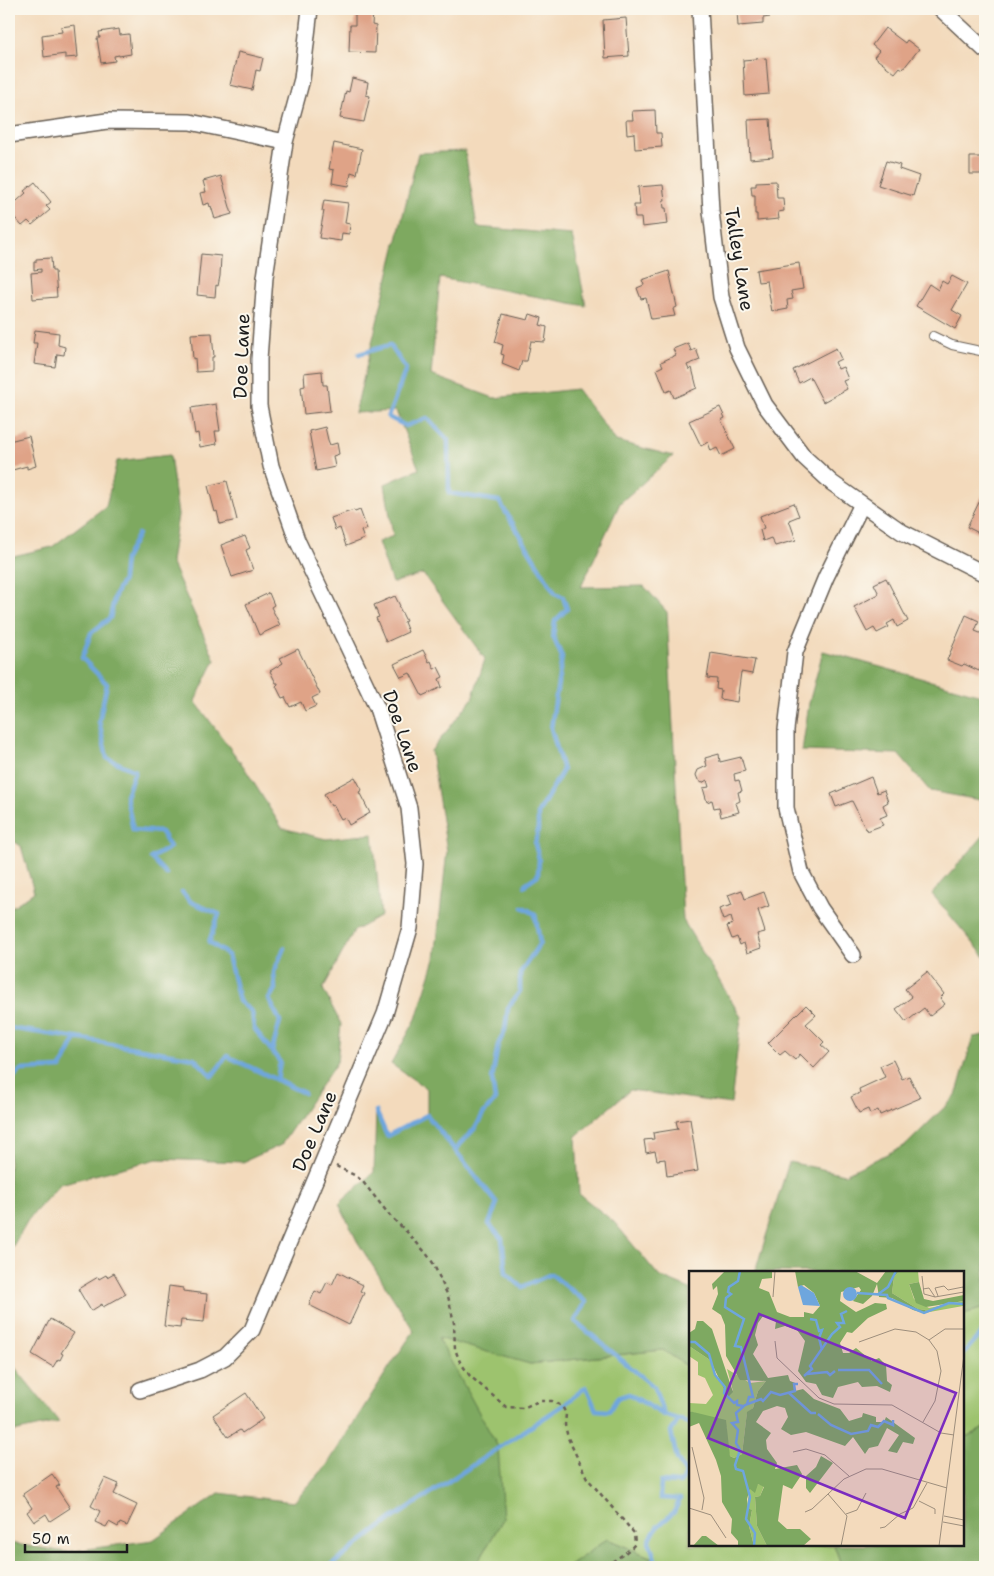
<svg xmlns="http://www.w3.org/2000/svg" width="994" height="1576" font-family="'Shantell Sans',sans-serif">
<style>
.green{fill:#9dc36e;stroke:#5c7045}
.forest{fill:#7ea961;stroke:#4d623e}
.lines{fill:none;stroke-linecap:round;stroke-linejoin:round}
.stream{stroke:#6ea6dd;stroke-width:4.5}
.building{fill:#dfa387}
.service-casing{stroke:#675e54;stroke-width:10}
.minor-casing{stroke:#675e54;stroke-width:18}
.path{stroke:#675e54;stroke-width:2.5;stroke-dasharray:4 4;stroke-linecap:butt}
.service{stroke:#fff;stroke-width:8}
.minor{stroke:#fff;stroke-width:15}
.labels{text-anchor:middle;stroke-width:4;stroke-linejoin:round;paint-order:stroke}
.street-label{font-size:19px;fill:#1c1c1c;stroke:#fbf7ec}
.inset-river{fill:none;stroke:#6ea6dd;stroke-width:2.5}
.inset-road{fill:none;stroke:#9d8e7c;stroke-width:1}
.view{fill:#7b2cbf;fill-opacity:0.15;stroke:#7b2cbf;stroke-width:2.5}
.inset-edge{fill:none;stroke:#1c1c1c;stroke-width:2.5}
</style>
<rect width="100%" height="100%" fill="#fbf7ec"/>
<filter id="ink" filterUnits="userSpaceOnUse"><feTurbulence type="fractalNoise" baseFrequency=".02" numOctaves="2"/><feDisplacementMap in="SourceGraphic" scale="10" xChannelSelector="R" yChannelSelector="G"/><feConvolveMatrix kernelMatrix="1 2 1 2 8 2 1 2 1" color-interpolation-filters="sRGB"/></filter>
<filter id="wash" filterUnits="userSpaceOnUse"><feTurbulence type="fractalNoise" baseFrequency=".0096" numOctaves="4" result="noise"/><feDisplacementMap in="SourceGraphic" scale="20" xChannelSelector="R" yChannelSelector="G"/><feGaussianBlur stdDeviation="1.12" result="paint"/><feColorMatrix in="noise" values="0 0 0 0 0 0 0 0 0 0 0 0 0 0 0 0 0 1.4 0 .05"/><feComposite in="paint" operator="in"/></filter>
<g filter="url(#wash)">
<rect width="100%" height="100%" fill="#f3dabc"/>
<!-- green -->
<path class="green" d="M985 1308V1428L963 1438V1314Z
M438 1337 530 1364 663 1350 690 1368V1545H834L842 1567H652L655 1559 607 1539 568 1567H475L503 1519Z"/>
<!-- forest -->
<path class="forest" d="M465 151 477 227 572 235 586 306 440 278 431 375 494 398 577 389 616 441 673 456 620 503 581 587 644 586 667 612 683 920 741 1017 731 1104 630 1090 576 1136 579 1194 614 1222 659 1276 690 1289V1368L663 1350 530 1364 438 1338 498 1447 503 1519 475 1567H9V1543L66 1552 153 1540 219 1493 294 1502 327 1465 390 1366 414 1331 357 1241 339 1204 374 1172 376 1111 387 1136 427 1115V1089L391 1064 416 1019 435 959 447 851 431 751 472 699 485 659 423 574 392 583 378 542 393 536 385 484 419 469 396 411 355 413 418 153Z
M170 455 178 515 171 562 215 660 195 701 244 767 282 828 326 839 373 834 381 916 354 931 323 989 341 1024 337 1062 281 1145 243 1162 157 1159 60 1184 28 1220 9 1253V909L34 892 21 846 9 838V557L52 547 106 506 117 461Z
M823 651 985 696V801L930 791 898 754 802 751 809 703Z
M985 834V957L932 894Z
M985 1035V1308L963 1314V1272H755L789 1162 845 1174 906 1145 956 1096 973 1037Z
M9 1360 59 1422 9 1433Z
M985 1428V1567H842L834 1545H963V1438Z
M607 1539 655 1559 652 1567H568Z"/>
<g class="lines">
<!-- stream -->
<path class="stream" d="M359 354 390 345 406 369 388 417 406 426 427 418 448 440 449 493 499 501 555 593 563 597 567 609 555 621 553 636 562 657 551 728 563 770 538 813V830L535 844 539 859 538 875 525 884V886
M138 534 125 559 123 580 115 595 110 618 91 633 82 658 107 684 99 721 107 758 135 771 126 796 133 830 161 832 170 847 151 858 166 874
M182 892 191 902 219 914 209 942 228 955 239 1001 252 1012 254 1028 280 1062 277 1080
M9 1028 76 1038 194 1058 212 1076 227 1056 304 1093
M272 1051 280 1021 269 999 275 989 274 972 284 948
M9 1082 21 1070 61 1068 76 1038
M376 1111 387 1136 427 1115 497 1203 489 1224 502 1239 506 1273 522 1287 551 1274 586 1302 575 1321 654 1387 664 1415 690 1423
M455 1150 476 1127 483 1114 495 1100 492 1079 498 1045 505 1030 508 1008 520 991V973L540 943 535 914 523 907
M963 1354 985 1329
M329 1567 390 1520 562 1406 586 1387 596 1410 609 1411 617 1398 629 1394 664 1415
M652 1567 655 1559 649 1541 657 1527 674 1512 680 1499 660 1498 661 1482 680 1483 686 1474 677 1459 671 1432 679 1419"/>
</g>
<g id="blocks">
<!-- building -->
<path class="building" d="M740 9H769L770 17 763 18V24L738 26 737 11H741Z
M355 11 373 12 372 25 376 26 375 53 349 52 350 25H355Z
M626 18 629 56 605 58 603 20Z
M75 25 78 57 65 58V54L44 57 42 35 62 32 61 27Z
M885 28 905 43 907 40 919 49 903 69 900 67 895 73 874 57 879 51 872 45Z
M119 29 120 35 129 34 131 54 119 56V55L114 56 115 61 101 63 97 38H100L99 32Z
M238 52 263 58 260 71 256 70 252 90 230 85Z
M766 58 769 94 745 96 743 60Z
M352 78 368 82 366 95 370 96 364 122 340 118 346 91 349 92Z
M655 110 656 133H661L662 147 635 149 634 133 627 134 626 120H633L632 111Z
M770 119 773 157 750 159 748 120Z
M334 143 362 149 357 174 351 172 349 186 332 183 334 170 329 169Z
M982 155H985V184H983V174H970V157H982Z
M886 161 900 165 899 169 919 176 913 196 878 185Z
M221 176 232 214 215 219 211 206 210 207 209 203 203 205 200 193 206 192 203 181Z
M776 181 777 198H783L784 211 778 212 779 219 757 221V214H755V195H752L751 186H756V182Z
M35 182 51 202 46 206 50 210 32 225 28 221 22 226 9 211V208L26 193 24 191Z
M663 185 665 200H663L664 208H666L668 224 642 227 641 218H635L634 205H640L638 187Z
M324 200 348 203 345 223 350 224 349 234 342 233 341 241 319 238 324 211H322Z
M201 254 221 256 220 276 218 286 216 285 215 297 197 295Z
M51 258 52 271H55L57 297 33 299 31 273 41 272V269L34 270V262H36V259Z
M799 263 803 289 791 291 793 299 787 300 788 309 772 312 767 281 758 282 756 270Z
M669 271 677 307 673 309 675 316 651 319 646 298 641 299 637 288 644 285 642 280Z
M952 276 967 284 952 310 962 316 955 329 916 306 929 284 938 290 942 281 947 284Z
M503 314 528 320 530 314 542 318 540 325 547 327 545 342 531 341 527 361H522L519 371 502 364 504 355 501 354 503 345 495 342Z
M35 330 59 333 58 345 65 347 64 355 57 354 55 367 34 364 37 343H33Z
M212 333 214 357H212V371L196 372 195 358 193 359 191 334Z
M688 343 691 351 696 349 700 360 687 365 689 370 692 368 697 388 674 398 671 390 666 392 657 369 663 366 661 362 676 355 673 349Z
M836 348 841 359 835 362 838 369 843 367 848 379 843 381 847 389 823 402 810 377 799 383 793 370Z
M322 371 323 385H327L330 411 304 414 301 387 305 386 304 373Z
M216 404 220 431H215L217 444 200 447 198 433 195 434 191 408Z
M720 407 725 418 721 420 735 449 721 456 717 448 711 451 708 442 701 446 689 421Z
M325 427 328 440 330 445 337 443 339 454 333 456 335 467 316 471 309 431Z
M29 436 36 466 27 469V466L9 471V441Z
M227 481 237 520 220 524 217 511 215 512 208 486Z
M985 490V525L981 534 967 527Z
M794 503 799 516 789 520 796 540 775 546 771 538 763 541 760 530 764 528 760 516Z
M354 510 355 512 360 510 367 529 361 531 364 539 346 546 340 528 335 530 331 518Z
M245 536 250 548 246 550 253 570 232 577 221 545Z
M886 578 908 621 897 627 894 620 887 624 889 627 877 633 874 628 867 632 854 607 879 594 874 584Z
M269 593 274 605 271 607 280 625 259 635 246 604Z
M395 596 400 606 399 607 406 621 404 622 408 632 386 642 376 618 379 617 374 605Z
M966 615 979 621 975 631 985 635V666L982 665 979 671 964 664 962 666 947 660Z
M298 649 320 694 312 698 316 706 305 711 301 702 290 707 285 697 282 698 276 686 278 684V683H276L270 671 283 663 280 658Z
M423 650 429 662 431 661 434 669 438 667 443 677 439 679 442 687 422 696 410 673 401 677 394 664Z
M711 653 755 660 752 674 741 672 737 702 720 699 721 690 716 689 717 679 707 678Z
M719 754 720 762 741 757 745 771 734 774 735 781 739 780 742 791 738 792 740 801 736 803 739 812 721 817 719 807 714 808 712 800 707 802 703 788 709 787 707 780 702 783 698 780 696 775 698 770 707 766 705 758Z
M355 777 362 790 359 792 370 813 349 825 345 817 341 819 333 805 331 806 324 794Z
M871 777 877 793 884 790 888 802 883 805 887 815 880 818 883 825 867 831 852 801 836 807 831 794Z
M742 890 745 899 764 892 769 906 758 910 765 932 757 934 761 948 747 953 744 943 740 945 737 937 732 939 727 926 733 924 731 917 723 920 719 909 732 905 728 895Z
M927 972 944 994 940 998 945 1004 930 1016 924 1008 906 1022 896 1009 912 997 905 989Z
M806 1005 816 1015 806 1024 824 1042 821 1045 829 1052 814 1068 800 1054 795 1060 785 1051 780 1055 768 1043Z
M893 1060 902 1079 909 1076 920 1098 880 1115 878 1110 870 1114 868 1109 859 1113 851 1097 860 1093 859 1089 885 1077 880 1066Z
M690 1119 698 1171 667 1176 665 1159 657 1160 655 1151 646 1153 644 1140 654 1139 653 1133 678 1129 676 1121Z
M338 1272 363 1285 360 1291 364 1293 349 1325 309 1305 315 1291 321 1294 327 1282 332 1285Z
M114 1273 126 1294 103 1307 102 1304 91 1311 78 1289 98 1277 99 1279 106 1275 107 1277Z
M169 1286 183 1288V1291L207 1294 204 1322 181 1320 180 1328 164 1326Z
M50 1319 74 1333 61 1353 63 1354 60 1360 58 1359 53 1367 32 1354Z
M246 1393 263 1419 242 1433 240 1430 228 1437 213 1415Z
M52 1474 60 1485 56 1487 70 1508 50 1521 46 1514 34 1522 27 1512 32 1508 23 1494Z
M105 1478 119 1484 114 1494 137 1505 127 1526 120 1523 118 1527 109 1522 106 1527 95 1522 100 1511 91 1506Z"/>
</g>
</g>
<g filter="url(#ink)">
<use href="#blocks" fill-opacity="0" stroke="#675e54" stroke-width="1"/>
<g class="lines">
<defs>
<path id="service" d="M933 336 952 345 985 352"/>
<path id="minor" d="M700 9 711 211 721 297 737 348 765 405 804 457 832 483 902 532 985 574
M941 9 985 50
M9 135 107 121 190 122 285 142
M853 955 820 908 801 872 786 808V730L795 652 826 577 862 504
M140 1390 200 1370 225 1357 252 1330 385 1014 410 928 415 864 409 808 377 708 297 540 271 466 259 406V359L265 277 285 142 302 79 310 9"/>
</defs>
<!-- service casing -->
<use href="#service" class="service-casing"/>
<!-- minor casing -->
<use href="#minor" class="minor-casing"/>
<!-- path -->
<path class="path" d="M336 1166 356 1176 363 1182 391 1217 406 1231 426 1253 433 1263 448 1296 454 1323 455 1349 460 1362 470 1376 506 1407 523 1408 539 1401H552L562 1406 566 1414 565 1425 568 1438 587 1478 634 1533 635 1544C626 1554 615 1559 605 1567"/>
<!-- service -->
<use href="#service" class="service"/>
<!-- minor -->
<use href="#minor" class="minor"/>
</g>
</g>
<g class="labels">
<!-- street labels -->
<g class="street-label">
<text transform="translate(740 259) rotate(81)" y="7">Talley Lane</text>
<text transform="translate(241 356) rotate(-88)" y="7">Doe Lane</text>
<text transform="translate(403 731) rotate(71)" y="7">Doe Lane</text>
<text transform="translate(314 1131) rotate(-67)" y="7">Doe Lane</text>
</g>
</g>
<!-- overview -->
<g transform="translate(689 1271)">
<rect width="275" height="275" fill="#f3dabc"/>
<path d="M210 0H229L230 11 220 13 225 28 240 37 275 30 274 35 235 42 237 39 229 38 203 22 205 6ZM0 75 21 89 29 109 44 120 38 98 61 112 77 110 69 120 64 137 58 142 53 183 45 187 41 185 38 176V157L27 149 0 140V132L17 133 24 124 16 107 9 104V91L0 85ZM69 213 75 215 71 225 66 226 68 255 78 275H65L60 255 63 239 57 238 61 218Z" fill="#9dc36e"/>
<path d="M36 0H83V7L73 8 70 17 80 21 88 41 101 46H115V41L124 43 131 35 125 22 115 14 109 16 106 0H166L188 12 197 0H210L205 6 203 22 229 38 237 39 235 42 224 39 203 27 190 26 188 13 183 25 174 33 164 30 172 19 170 16 152 21 151 30 167 41 186 32 197 33 198 38 179 47 163 62 158 61 151 72 154 82H160L167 77 183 90 190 87 197 94 198 110 203 114 201 121 188 115 173 116 169 111 149 116 144 127 133 124 127 113 117 111 109 100 116 70 108 59 96 55 86 58 87 50 74 45 69 52 66 64 69 74 64 83 79 107 99 104 101 110 109 113 105 114 106 120 114 118 125 128 151 138 160 150 173 146 174 142 187 146V151H195L197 146 226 167 224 173 214 171 208 182 199 180 210 164 198 157 189 175 180 177 176 183 164 166 156 175 117 161 102 164 92 158 99 146 96 137 88 135 74 140 67 151 82 162 77 169 78 178 88 192 86 198 108 194 113 203 103 218 94 214 89 250 98 258H111L122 268 114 275H78L68 255 66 226 71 225 75 216 69 213 66 222 61 218 58 228V237L63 239 60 255 65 275H49V270L42 262 43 248 33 231 32 205 27 189 10 152 0 156V140L37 149 41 185 45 187 53 183 58 141 64 137 69 120 77 110 51 109 37 85 36 54 32 44 23 38 29 23 28 15 24 19 23 13ZM230 11 235 28 244 30 275 24V30L237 36 227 32 220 13ZM8 50H14L23 58 44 121 39 126 21 89 0 75V62L6 58ZM132 185 144 192 121 222 117 217V205L127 196ZM13 265H17L30 275H4Z" fill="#7ea961"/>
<path d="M112 14 125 22 131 35 114 34 109 16ZM154 23a7 7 0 1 1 14 0a7 7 0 1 1-14 0Z" fill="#6ea6dd"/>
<path class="inset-river" d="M51 0 49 10 40 16 39 21 42 23 37 27 36 36 55 48 46 75 52 76 64 126H60L58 133M168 22 198 24 199 27 235 42 260 32 274 33M188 24 199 16 207 0M121 48 127 49 130 60 133 59 130 67 133 79M0 71H6L20 83 26 104 36 116 35 122 45 132 48 130V134L54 135M149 99H180L193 113M118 103 138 101 141 104 146 100M115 105 123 98 121 95 143 63 151 56 148 52H155L152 43 158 40M100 122 122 142H127M129 143 142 154 162 163 179 160 182 154 189 156 195 150 204 154V149M65 275 66 262 57 248 61 226 54 200 47 198 46 194 51 179 47 172 49 159 43 152 49 151 47 142 56 134 72 128 74 130 82 121 91 124 106 120 105 113H109"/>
<path class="inset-road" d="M233 5 235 23 246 26 275 21M234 18 240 17 246 26M249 25 246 17 255 15 259 19 274 16 275 19M84 26 86 0M240 69 256 58H275M86 70 88 87 130 127 145 133 203 134 252 162 265 164M170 71 206 58 227 61 240 69 248 80 252 100 246 130 234 151M3 176 15 227 13 239M104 181 117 178 136 184 160 205M139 223 158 245 152 275M230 230 246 238V243M0 237 22 244 37 267M116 241 123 238 155 208 177 198H193L258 217M157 243 168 239 177 222M255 245 275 249M254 251 275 255M191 257 196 256 211 243 224 237 238 212M250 275 275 84"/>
<path class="view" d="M70 43 267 122 216 247 19 167Z"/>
<rect width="275" height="275" class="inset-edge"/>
</g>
<!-- margin -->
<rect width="994" height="1576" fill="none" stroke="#fbf7ec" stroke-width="30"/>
<!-- scale -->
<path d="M25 1544v8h102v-8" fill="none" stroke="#1c1c1c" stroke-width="2.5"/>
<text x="32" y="1544" font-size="15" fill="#1c1c1c" stroke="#fbf7ec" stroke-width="4" paint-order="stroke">50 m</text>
</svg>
